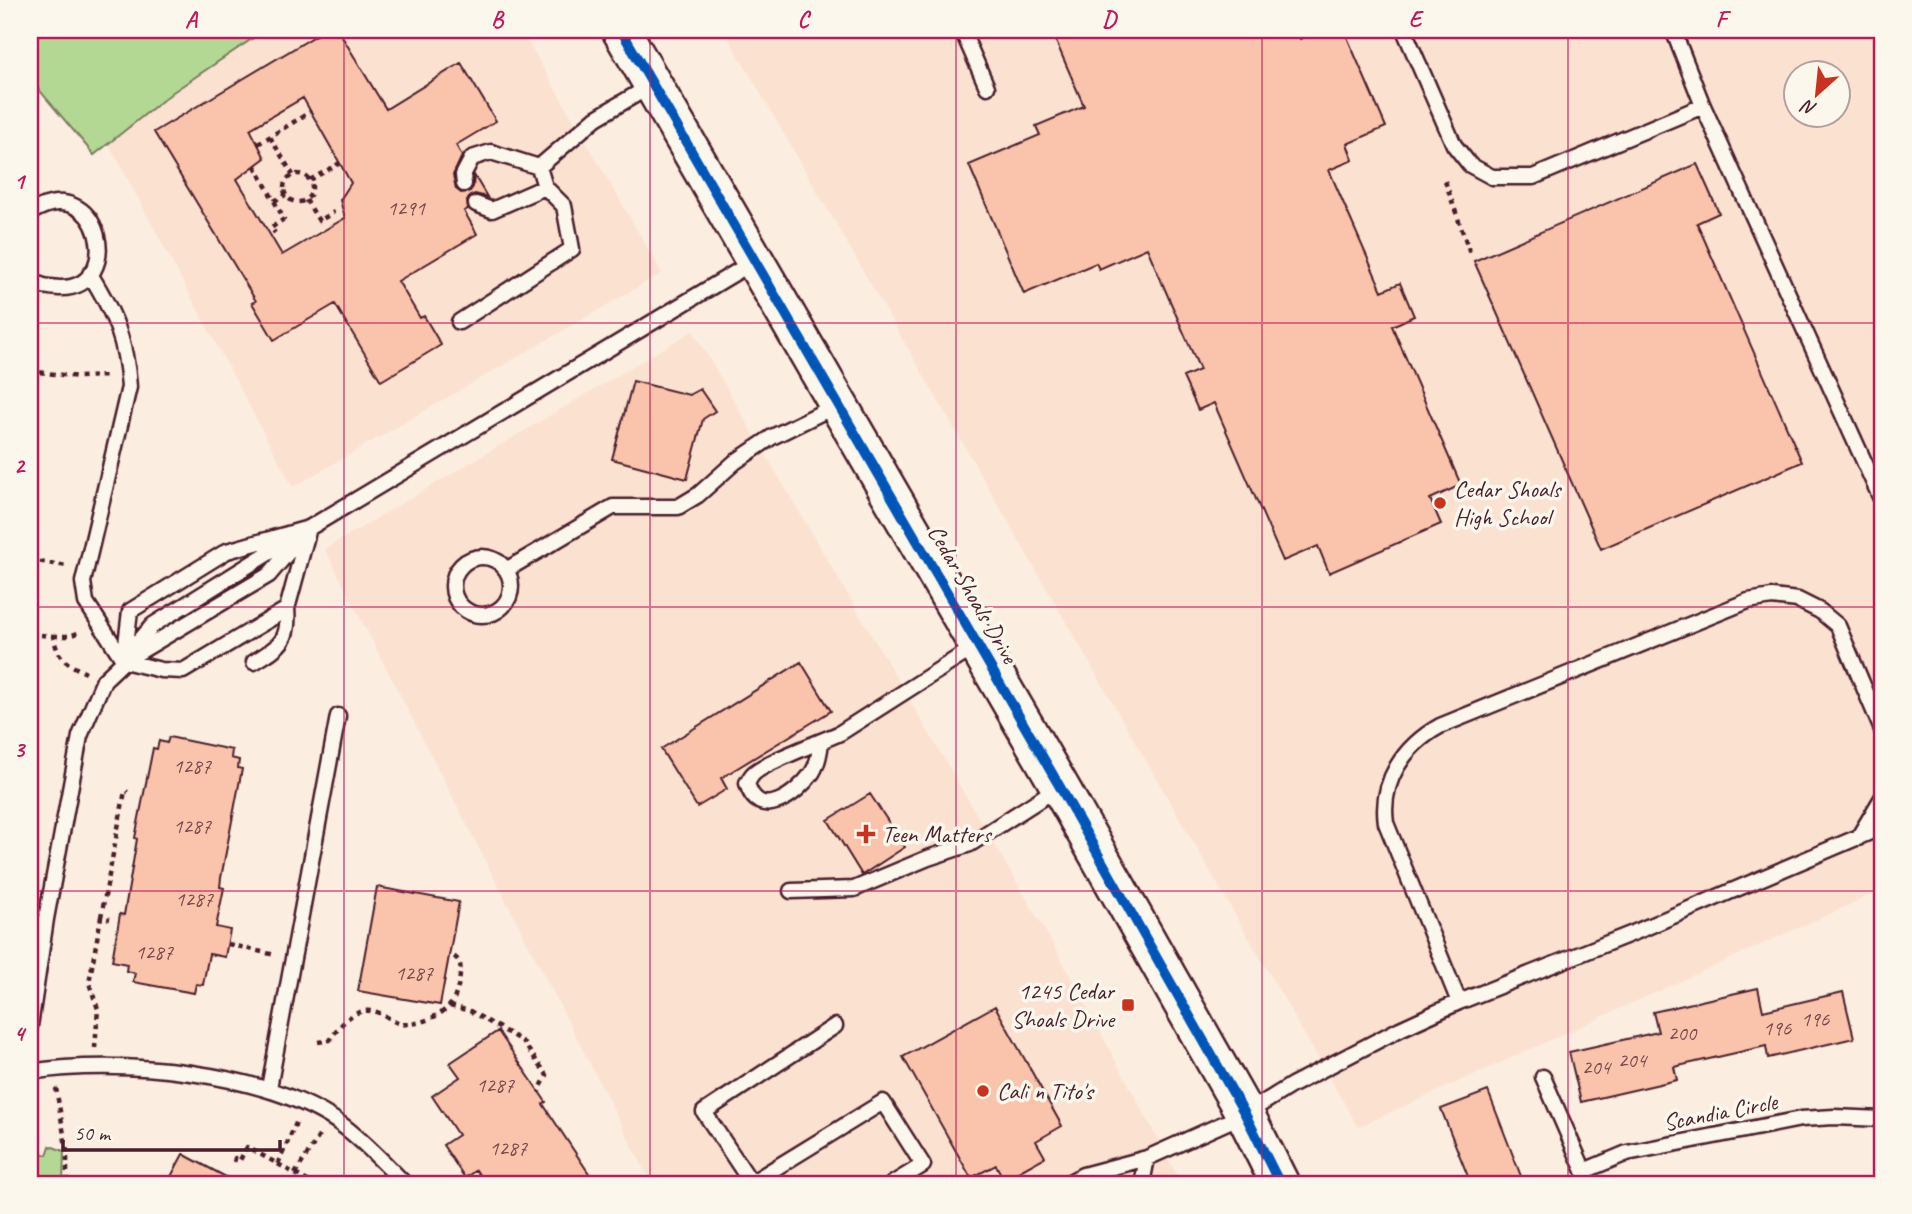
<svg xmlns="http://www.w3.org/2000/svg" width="1912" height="1214" font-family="Caveat,sans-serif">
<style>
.built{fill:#fbe1d0;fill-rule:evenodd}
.green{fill:#b2d894;stroke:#7e7c60;stroke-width:2}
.building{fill:#fac4ac;stroke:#4a1f2b;stroke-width:2;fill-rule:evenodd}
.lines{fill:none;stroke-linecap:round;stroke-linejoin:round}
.service-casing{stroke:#4a1f2b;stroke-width:19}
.tertiary-casing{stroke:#4a1f2b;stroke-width:42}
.path{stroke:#4a1f2b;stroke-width:4.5;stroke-dasharray:5 5;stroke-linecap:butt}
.service{stroke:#fbf7ec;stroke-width:14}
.tertiary{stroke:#fbf7ec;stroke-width:37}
.cycleway-casing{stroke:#fbf7ec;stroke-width:15}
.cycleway{stroke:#0057b8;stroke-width:10}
.grid{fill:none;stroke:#c2185b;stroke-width:2;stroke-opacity:0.55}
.poi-dot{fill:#c8321e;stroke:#fbf7ec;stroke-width:2.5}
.labels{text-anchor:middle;stroke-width:7;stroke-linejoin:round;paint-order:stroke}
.number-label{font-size:21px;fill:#76484b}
.poi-label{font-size:24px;fill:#4a1f2b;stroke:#fbf7ec;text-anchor:start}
.street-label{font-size:24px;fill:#4a1f2b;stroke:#fbf7ec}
.neatline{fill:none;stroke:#c2185b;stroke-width:2.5}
.grid-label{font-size:23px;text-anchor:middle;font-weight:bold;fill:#c2185b}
</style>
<rect width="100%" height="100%" fill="#fbeddf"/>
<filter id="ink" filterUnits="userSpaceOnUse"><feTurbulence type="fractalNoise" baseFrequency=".0143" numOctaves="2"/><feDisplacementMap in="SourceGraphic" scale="14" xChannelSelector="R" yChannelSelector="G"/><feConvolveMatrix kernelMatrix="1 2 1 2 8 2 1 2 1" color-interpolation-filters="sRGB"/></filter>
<g filter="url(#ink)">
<!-- built -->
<path class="built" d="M159 30H521L662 273 293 487 74 79Z
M724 30H1882V890L1358 1127ZM1797 74H1839V116H1797Z
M693 331 1055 948 1182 1184H652L325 549Z"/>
<!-- green -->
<path class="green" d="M30 30H265L173 92 94 155 30 79Z
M50 1146 64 1151 63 1184H30V1150L47 1155Z"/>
<!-- building -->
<path class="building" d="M325 30H338L386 109 461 63 496 121 456 145 462 156 453 175 456 189 461 193 470 191 473 187 474 175 487 197 475 194 470 196 467 201 468 209 464 211 477 234 398 281 420 318 424 316 441 345 381 381 335 304 274 340 252 303 256 301 154 132ZM303 98 351 183 340 200 345 218 282 255 237 179 265 158 250 129Z
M1051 30H1296L1300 39 1320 30H1344L1386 127 1347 144 1353 160 1329 170 1382 291 1400 283 1414 316 1392 326 1461 485 1430 499 1441 524 1329 573 1318 546 1283 561 1214 403 1198 410 1183 377 1200 370 1147 248 1099 269 1096 263 1024 294 969 165 1040 135 1036 126 1084 106Z
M1697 164 1719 213 1697 223 1802 462 1601 549 1474 261Z
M633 381 689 395 700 389 715 411 703 419 687 479 612 459Z
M801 662 831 711 721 778 727 789 697 807 661 749Z
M169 737 232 750 231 758 239 760 238 768 242 769 221 878 220 887 224 888 216 927 230 930 225 957 209 954 203 985 196 984 194 993 133 982 135 973 126 971 127 964 112 961 120 914 124 915 137 839 135 838 153 748 157 749 159 741 167 743Z
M870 794 905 847 862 875 828 820Z
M377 887 459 902 440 1005 358 991Z
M1758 988 1763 1011 1843 992 1854 1038 1768 1058 1766 1046 1674 1067 1677 1080 1581 1102 1569 1052 1658 1032 1653 1012Z
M995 1006 1062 1126 1036 1141 1045 1157 1004 1180 996 1165 971 1178 903 1057Z
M498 1031 546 1102 543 1104 596 1184H485L476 1170 465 1178 443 1145 458 1135 432 1096 460 1077 450 1063Z
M1488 1091 1524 1184H1471L1441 1109Z
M183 1154 239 1184H167Z"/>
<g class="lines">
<defs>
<path id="service" d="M962 30 987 87
M1404 30 1454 145 1470 165 1492 177H1533L1703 106
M1673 30 1703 106 1882 501
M464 184 463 175 472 158 491 152 539 167
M476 204 492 210 545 187
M30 213C100 168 127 289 60 288 48 287 39 287 30 278
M90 274C114 313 126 340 129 387L83 582 86 602 124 661
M459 322 572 249 564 206 545 187 539 167 596 118 652 85
M453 586a29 29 0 1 1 58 0a29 29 0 1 1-58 0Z
M506 570 613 507H678L698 495 735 462 772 437 837 405
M131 651 153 625 294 537
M124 661 130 611 227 551 309 528
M124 661 269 575 306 531
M254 662C280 646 290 641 287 609
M821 741C820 752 818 764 812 773 797 794 758 824 747 783 749 780 751 776 753 774 763 763 823 741 840 733L978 645
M1858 838 1882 798
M791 891 854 889 928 858 970 844 1059 787
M1459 1002 1386 823C1380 781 1404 746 1440 726L1748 601 1772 597 1798 600 1820 611 1838 626 1882 730
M30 1026 46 919 80 736 104 680 124 661 161 670 183 671 287 609 309 528 753 262
M30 1057 31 1072
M30 1072C118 1058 268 1071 342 1125 365 1142 385 1164 405 1184
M1543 1077 1584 1171
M269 1088 338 716
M751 1183 883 1102 923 1165 892 1184
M752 1184 704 1112 835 1026
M1066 1184 1083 1175 1147 1158 1245 1114 1292 1085 1400 1029 1459 1002 1633 933 1882 827
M1142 1184 1147 1158
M1590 1184 1584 1171 1627 1153 1801 1119 1834 1117 1882 1119"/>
<path id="tertiary" d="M621 30 1060 787 1245 1114 1280 1184"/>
</defs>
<!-- service casing -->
<use href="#service" class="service-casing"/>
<!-- tertiary casing -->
<use href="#tertiary" class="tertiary-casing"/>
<!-- path -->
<path class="path" d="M270 137 293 175
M258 144 310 112
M255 166 284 219 271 228 275 233
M284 188a14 14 0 1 1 28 0a14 14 0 1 1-28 0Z
M310 180 340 163
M1445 181 1470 253
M306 200 319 221 334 212
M274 201 286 195
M30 371 78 377 109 376
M30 560 67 566
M41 635 53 636C59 660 64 662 86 673
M53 636H70L80 632
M101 917 125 791 128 792
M228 944 275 955
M450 1006 470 1011 522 1041 547 1075 539 1091
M318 1042 330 1040C342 1022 357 1003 382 1014 388 1017 395 1023 401 1024 416 1026 440 1017 450 1005 456 998 459 984 460 975 462 964 459 958 449 954
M95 1048 98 1009 89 983 101 917 110 919
M56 1088 67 1152V1184
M234 1162 235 1158 240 1160 247 1147 278 1164 296 1123
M278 1164 313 1184
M295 1174 319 1136"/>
<!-- service -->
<use href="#service" class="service"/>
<!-- tertiary -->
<use href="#tertiary" class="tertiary"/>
<defs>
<path id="cycleway" d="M621 30 1060 787 1245 1114 1280 1184"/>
</defs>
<!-- cycleway casing -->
<use href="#cycleway" class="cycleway-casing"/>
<!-- cycleway -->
<use href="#cycleway" class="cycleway"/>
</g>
</g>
<!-- grid -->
<path class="grid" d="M344 30V1184M650 30V1184M956 30V1184M1262 30V1184M1568 30V1184M30 323H1882M30 607H1882M30 891H1882"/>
<!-- markers -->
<g class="poi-dot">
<circle cx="1440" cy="503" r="7"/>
<path d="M862.5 823.5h7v7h7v7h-7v7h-7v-7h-7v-7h7z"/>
<rect x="1121" y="998" width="14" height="14" rx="3.5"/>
<circle cx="983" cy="1091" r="7"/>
</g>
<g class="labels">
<!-- number labels -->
<g class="number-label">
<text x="406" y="215">1291</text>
<text x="192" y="773">1287</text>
<text x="192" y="833">1287</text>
<text x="194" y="906">1287</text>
<text x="154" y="959">1287</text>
<text x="414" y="980">1287</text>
<text x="1815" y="1026">196</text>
<text x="1777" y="1035">196</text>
<text x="1682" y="1040">200</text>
<text x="1632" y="1067">204</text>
<text x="1596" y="1074">204</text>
<text x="495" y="1092">1287</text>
<text x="508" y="1155">1287</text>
</g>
<!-- poi labels -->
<g class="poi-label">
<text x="1454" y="497">Cedar Shoals<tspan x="1454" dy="28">High School</tspan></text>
<text x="882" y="842">Teen Matters</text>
<text x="1114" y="999" text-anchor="end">1245 Cedar<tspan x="1114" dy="28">Shoals Drive</tspan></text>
<text x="997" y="1099">Cali n Tito's</text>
</g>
<!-- street labels -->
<g class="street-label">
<text transform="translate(973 594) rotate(60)" y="8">Cedar Shoals Drive</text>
<text transform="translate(1720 1112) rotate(-11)" y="8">Scandia Circle</text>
</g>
</g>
<!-- margin -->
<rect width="1912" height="1214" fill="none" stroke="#fbf7ec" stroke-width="77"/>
<!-- north arrow -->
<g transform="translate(1817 94) rotate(207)"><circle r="33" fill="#fbf7ec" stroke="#b4a19f" stroke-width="2"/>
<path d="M0-5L12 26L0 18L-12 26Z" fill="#c8321e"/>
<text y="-10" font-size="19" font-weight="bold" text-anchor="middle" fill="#4a1f2b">N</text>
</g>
<!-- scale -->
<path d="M63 1140v10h217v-10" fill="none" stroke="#4a1f2b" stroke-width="3.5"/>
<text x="74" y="1140" font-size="21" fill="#4a1f2b" stroke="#fbf7ec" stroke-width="5" paint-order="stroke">50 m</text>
<rect x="38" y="38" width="1836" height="1138" class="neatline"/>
<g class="grid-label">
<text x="191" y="27">A</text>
<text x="497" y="27">B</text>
<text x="803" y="27">C</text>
<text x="1109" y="27">D</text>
<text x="1415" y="27">E</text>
<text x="1721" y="27">F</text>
<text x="19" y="189">1</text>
<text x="19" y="473">2</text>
<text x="19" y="757">3</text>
<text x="19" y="1041">4</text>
</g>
</svg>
